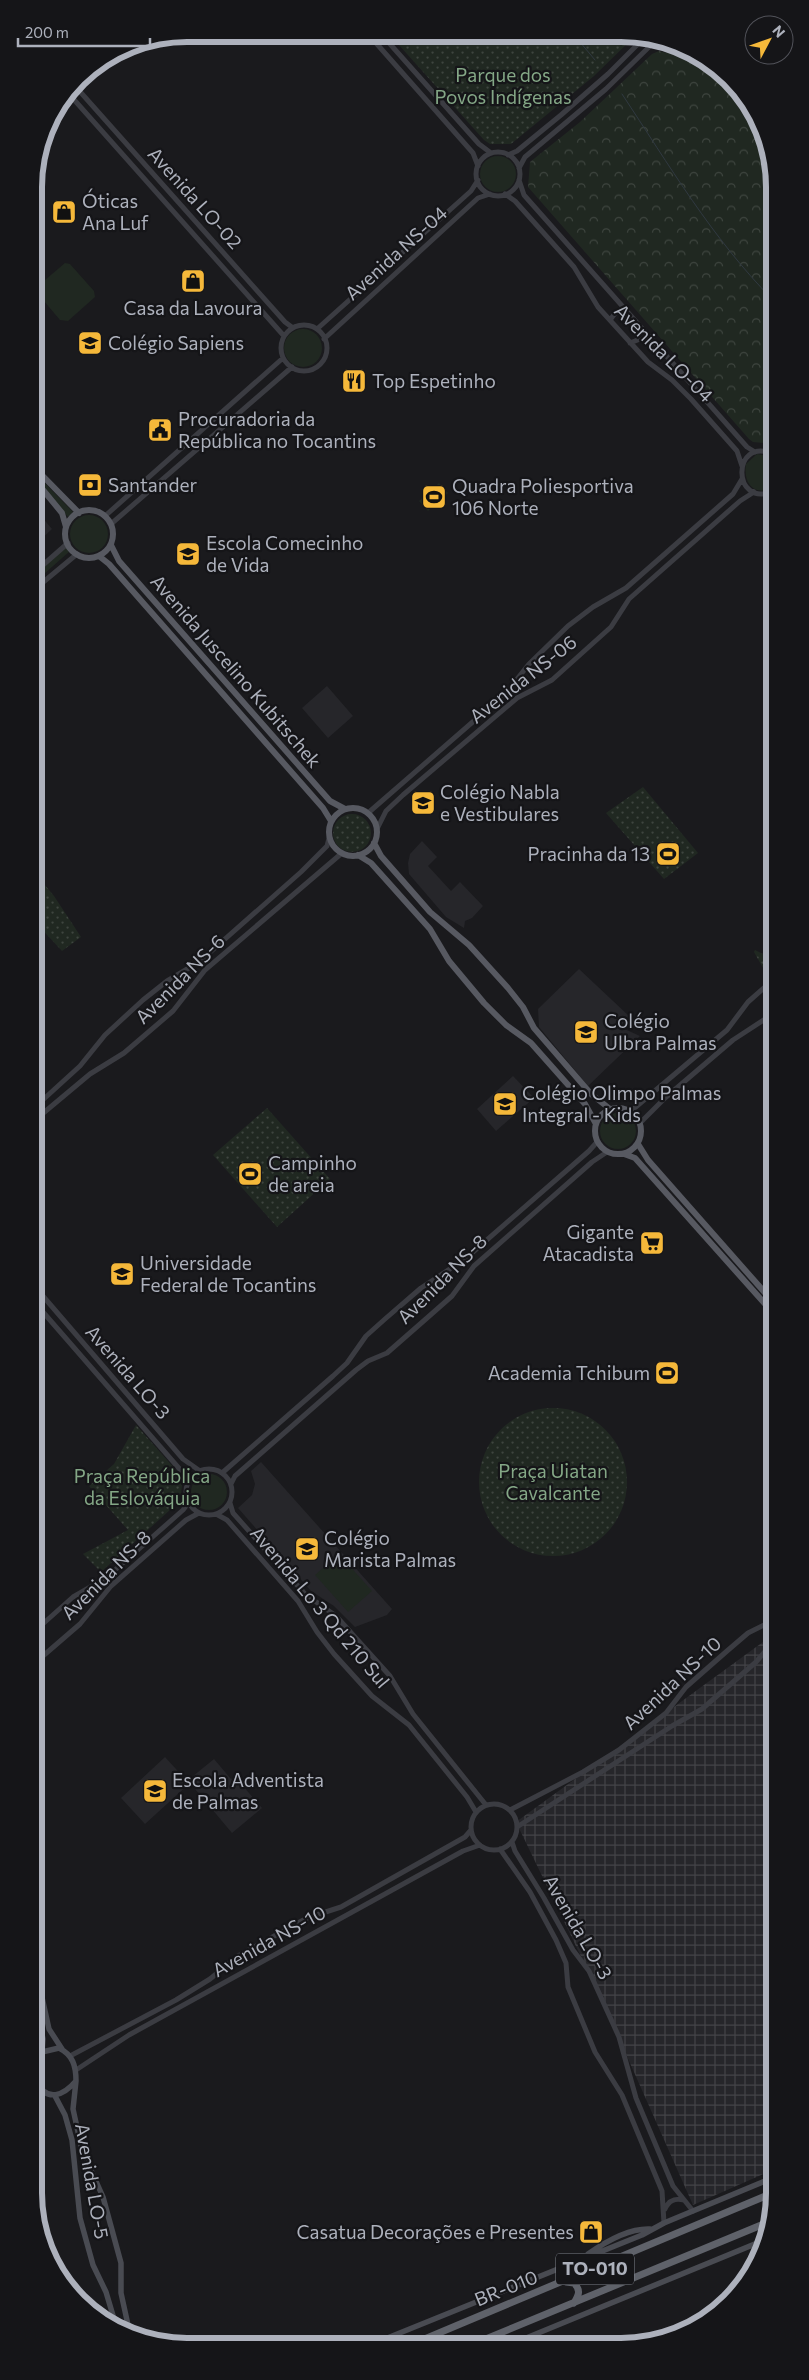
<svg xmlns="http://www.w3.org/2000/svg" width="809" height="2380" font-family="Commissioner,sans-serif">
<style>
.built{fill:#26262a}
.industrial{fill:url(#industrial-grid)}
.grass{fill:#202821}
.forest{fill:url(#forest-crowns)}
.park{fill:url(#park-dots)}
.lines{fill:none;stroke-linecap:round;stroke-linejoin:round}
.stream{stroke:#303941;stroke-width:1}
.tertiary{stroke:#3b3c42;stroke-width:5}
.secondary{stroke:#494b52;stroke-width:5.5}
.primary{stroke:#575961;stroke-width:6}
.trunk{stroke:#5f626a;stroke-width:7}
.labels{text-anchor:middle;stroke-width:4.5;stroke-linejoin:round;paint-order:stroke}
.shield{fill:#151518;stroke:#7f828b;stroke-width:1}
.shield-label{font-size:18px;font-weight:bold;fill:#adb1bc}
.park-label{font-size:19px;fill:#84a786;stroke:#151518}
.street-label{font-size:19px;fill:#adb1bc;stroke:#151518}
.poi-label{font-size:19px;fill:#adb1bc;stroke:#151518;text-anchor:start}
.rim{fill:none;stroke:#adb1bc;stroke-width:6}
</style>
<defs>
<pattern id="industrial-grid" width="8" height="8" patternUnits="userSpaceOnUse" patternTransform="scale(1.25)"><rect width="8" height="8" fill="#26262a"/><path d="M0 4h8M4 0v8" fill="none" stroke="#434347"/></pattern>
<pattern id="forest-crowns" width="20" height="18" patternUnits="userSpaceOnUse" patternTransform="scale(1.25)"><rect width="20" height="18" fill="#202821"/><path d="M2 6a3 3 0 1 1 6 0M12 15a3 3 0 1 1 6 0" fill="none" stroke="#3e453f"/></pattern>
<pattern id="park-dots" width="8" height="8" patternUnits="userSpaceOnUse" patternTransform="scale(1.25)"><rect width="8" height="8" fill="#202821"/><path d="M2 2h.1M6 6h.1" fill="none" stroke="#3e453f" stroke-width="1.8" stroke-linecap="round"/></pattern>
</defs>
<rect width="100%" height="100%" fill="#1a1a1d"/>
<!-- built -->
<path class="built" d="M35 509 52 529 35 545Z
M327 686 353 716 328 738 302 708Z
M422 841 437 857 428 866 451 891 460 882 483 906 472 918 465 921 464 928 446 917 409 874 408 863 410 854Z
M579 969 629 1016 620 1027 640 1036 588 1086 539 1027 538 1009Z
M513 1076 534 1098 496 1131 477 1109Z
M261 1462 392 1609 387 1615 355 1627 334 1606 311 1591 238 1508 252 1495 255 1484 251 1471Z
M165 1757 187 1781 214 1759 231 1779 235 1777 262 1808 232 1833 190 1783 145 1824 121 1798Z"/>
<!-- industrial -->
<path class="industrial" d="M774 1634 775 2169 693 2205 602 2000 516 1822Z"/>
<!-- grass -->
<path class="grass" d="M480 174a18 18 0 1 1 36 0a18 18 0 1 1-36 0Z
M65 263 70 264 94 291 95 297 68 321 60 320 38 294V286Z
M284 348a19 19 0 1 1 38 0a19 19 0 1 1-38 0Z
M757 454 773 457V488C753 497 743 482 746 464Z
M34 472 73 512 68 517 34 477Z
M439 483 448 493 428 511 419 501Z
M70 534a19 19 0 1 1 38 0a19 19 0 1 1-38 0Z
M66 546 70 551 35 582V575Z
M600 1131a18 18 0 1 1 36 0a18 18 0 1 1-36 0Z
M191 1492a18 18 0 1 1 36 0a18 18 0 1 1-36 0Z
M339 1554 372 1591 348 1612 315 1575Z"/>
<!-- forest -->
<path class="forest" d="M687 50 698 54 730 79 755 111 772 157 773 444 753 442 749 439 528 187 530 162 580 122 652 54 659 51C669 54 677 55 687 50Z"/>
<!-- park -->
<path class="park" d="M390 35 634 37 594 76 511 144H490L484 140Z
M643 787 698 853 664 879 606 813Z
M333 833a19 19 0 1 1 38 0a19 19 0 1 1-38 0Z
M35 873 54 896 81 937 62 951 35 922Z
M755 950 773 959V972L768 977 754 952Z
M267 1108 330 1179 277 1227 213 1155Z
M479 1482a74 74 0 1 1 148 0a74 74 0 1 1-148 0Z
M136 1425 183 1478 180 1501 101 1572 83 1554 128 1530 89 1486 114 1464Z"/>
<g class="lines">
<!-- stream -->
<path class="stream" d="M575 36 595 60
M622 94C669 165 712 238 772 299"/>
<!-- tertiary -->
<path class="tertiary" d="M369 35 473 153 478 166
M382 35 479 144 491 153
M75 86 285 322 293 328
M69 94 284 336
M476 174a22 22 0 1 1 44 0a22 22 0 1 1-44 0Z
M508 155 517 151 561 115 608 74 645 37
M519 168 525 157 606 89 651 45 661 40
M519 180 524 195 747 447 755 452
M505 194 515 201 574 267 598 307 648 362 672 380 691 399 737 451 742 466
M610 320 616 312 624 308
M281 348a23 23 0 1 1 46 0a23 23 0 1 1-46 0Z
M317 329 471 191 478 180
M324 339 478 198 490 194
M630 343 640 339 645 332
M773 454C731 436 732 509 773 491
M105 516 283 358
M111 524 292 367
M35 572 68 543
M35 589 77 554
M368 813 506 693 529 664 568 626 593 607 626 588 733 494 742 479
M377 829 386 811 403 795 517 698 552 680 611 627 629 599 740 501 754 492
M35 1107 80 1066 105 1035 143 1000 167 981 199 962 301 872 327 846 329 838
M631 1111 727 1030 748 1002 773 980
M35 1120 90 1074 124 1053 173 1011 205 970 342 853
M640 1123 665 1098 733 1040 773 1014
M36 1288 183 1459 200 1471
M36 1304 190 1481
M186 1492a23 23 0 1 1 46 0a23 23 0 1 1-46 0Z
M222 1473 333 1376 347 1363 366 1336 385 1319 421 1288 465 1259 589 1151 597 1142
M231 1484 235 1476 356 1370 368 1361 387 1353 427 1318 452 1296 474 1266 592 1162 607 1152
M230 1503 233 1513 305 1594 336 1616 390 1676 413 1714 486 1805
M216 1514 227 1520 298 1601 317 1632 334 1654 372 1696 409 1725 467 1797 476 1812
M36 1630 73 1597 106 1578 183 1510 189 1502
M36 1662 80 1624 111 1586 186 1520 199 1513
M471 1827a23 23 0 1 1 46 0a23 23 0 1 1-46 0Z
M510 1810 583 1772 619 1750 666 1713 686 1687 727 1651 748 1633 774 1620
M517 1827 672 1726 702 1709 756 1662 774 1641
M512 1842 515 1851 544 1898 573 1950 589 1971 619 2037 636 2098 673 2186 693 2211
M500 1849 530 1892 556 1940 566 1963 568 1987 595 2052 622 2095 662 2191 664 2223
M70 2056 176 2000 210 1979 238 1956 307 1918 341 1907 465 1837 471 1830
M76 2070 129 2035 463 1851 480 1845
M665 2209C669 2200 675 2198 684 2200"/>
<!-- secondary -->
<path class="secondary" d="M36 1970 49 2029 62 2049
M36 2005 43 2039 42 2052
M37 2060 42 2052 59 2048C73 2055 76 2066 76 2081 64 2095 47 2103 37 2082
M76 2081 73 2109 82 2150 103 2197 121 2263V2293L130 2334
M55 2096 65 2115 72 2140 80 2218 93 2265 106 2292 117 2329
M588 2254C605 2242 629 2228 650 2229
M375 2343 642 2235 664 2223 775 2177
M514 2343 767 2239"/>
<!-- primary -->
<path class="primary" d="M34 467 79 513
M34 479 62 513 66 527
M65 534a24 24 0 1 1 48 0a24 24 0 1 1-48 0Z
M111 545 119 561 330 801 345 809
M99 556 109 564 323 808 331 821
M329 832a24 24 0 1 1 48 0a24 24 0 1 1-48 0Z
M374 843 381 856 430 912 469 945 508 988 523 1007 534 1028 591 1094 610 1109
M358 855 371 863 430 929 449 961 484 1003 506 1025 531 1043 585 1104 596 1124
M595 1131a23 23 0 1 1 46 0a23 23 0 1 1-46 0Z
M638 1144 648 1160 774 1303
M624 1154 635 1158 774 1314"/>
<!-- trunk -->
<path class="trunk" d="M566 2282 574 2283C581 2290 579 2295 574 2303
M415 2343 775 2192
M476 2343 771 2221"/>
</g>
<!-- icons -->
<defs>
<symbol id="shop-square" viewBox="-11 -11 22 22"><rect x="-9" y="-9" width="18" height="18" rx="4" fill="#f5b83a" stroke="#151518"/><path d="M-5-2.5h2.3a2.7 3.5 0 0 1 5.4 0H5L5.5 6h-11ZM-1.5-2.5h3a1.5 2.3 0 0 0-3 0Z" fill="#111"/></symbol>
<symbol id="school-square" viewBox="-11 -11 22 22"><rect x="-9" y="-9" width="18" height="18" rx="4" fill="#f5b83a" stroke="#151518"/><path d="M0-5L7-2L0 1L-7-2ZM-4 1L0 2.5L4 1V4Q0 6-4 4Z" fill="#111"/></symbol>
<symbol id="restaurant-square" viewBox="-11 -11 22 22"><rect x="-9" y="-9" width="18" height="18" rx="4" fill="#f5b83a" stroke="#151518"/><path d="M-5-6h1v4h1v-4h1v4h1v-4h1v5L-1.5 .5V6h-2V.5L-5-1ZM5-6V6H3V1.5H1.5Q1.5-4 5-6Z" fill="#111"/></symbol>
<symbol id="civic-square" viewBox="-11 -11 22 22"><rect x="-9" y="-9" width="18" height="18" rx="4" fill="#f5b83a" stroke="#151518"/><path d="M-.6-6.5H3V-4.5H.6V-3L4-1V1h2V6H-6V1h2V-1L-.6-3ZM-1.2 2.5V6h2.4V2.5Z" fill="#111"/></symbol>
<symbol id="bank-square" viewBox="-11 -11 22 22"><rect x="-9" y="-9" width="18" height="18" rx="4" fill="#f5b83a" stroke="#151518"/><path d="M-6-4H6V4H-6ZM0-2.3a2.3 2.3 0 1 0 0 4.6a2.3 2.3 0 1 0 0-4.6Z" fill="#111"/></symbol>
<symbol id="stadium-square" viewBox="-11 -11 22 22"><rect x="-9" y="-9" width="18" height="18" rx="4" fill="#f5b83a" stroke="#151518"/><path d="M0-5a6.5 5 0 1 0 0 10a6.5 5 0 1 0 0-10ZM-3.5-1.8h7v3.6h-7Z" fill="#111"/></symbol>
<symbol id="supermarket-square" viewBox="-11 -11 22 22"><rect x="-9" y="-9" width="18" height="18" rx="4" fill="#f5b83a" stroke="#151518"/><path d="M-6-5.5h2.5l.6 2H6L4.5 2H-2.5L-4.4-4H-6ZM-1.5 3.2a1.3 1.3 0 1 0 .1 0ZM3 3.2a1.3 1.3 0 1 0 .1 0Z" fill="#111"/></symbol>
<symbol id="university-square" viewBox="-11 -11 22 22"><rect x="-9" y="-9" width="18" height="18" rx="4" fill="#f5b83a" stroke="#151518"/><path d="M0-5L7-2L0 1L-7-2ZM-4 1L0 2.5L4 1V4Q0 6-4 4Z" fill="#111"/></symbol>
</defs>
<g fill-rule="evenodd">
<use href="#shop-square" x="50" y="198" width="28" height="28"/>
<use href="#shop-square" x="179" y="267" width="28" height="28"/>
<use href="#school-square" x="76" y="329" width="28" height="28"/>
<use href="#restaurant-square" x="340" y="367" width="28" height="28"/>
<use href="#civic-square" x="146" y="416" width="28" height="28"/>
<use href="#bank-square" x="76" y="471" width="28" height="28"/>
<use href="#stadium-square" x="420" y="483" width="28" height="28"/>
<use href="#school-square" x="174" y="540" width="28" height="28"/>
<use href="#school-square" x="409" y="789" width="28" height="28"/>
<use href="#stadium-square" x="654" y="840" width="28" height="28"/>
<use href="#school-square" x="572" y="1018" width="28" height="28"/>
<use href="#school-square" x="491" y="1090" width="28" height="28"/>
<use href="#stadium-square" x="236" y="1160" width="28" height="28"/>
<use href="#supermarket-square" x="638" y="1229" width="28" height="28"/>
<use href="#university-square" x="108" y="1260" width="28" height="28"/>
<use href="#stadium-square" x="653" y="1359" width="28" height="28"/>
<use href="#school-square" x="293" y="1535" width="28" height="28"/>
<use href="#school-square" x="141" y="1777" width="28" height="28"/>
<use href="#shop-square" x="577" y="2218" width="28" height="28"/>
</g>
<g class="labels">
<!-- shield labels -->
<rect class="shield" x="556" y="2253.5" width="78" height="31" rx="4"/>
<g class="shield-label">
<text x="595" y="2275">TO-010</text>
</g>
<!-- park labels -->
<g class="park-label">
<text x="503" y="82">Parque dos<tspan x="503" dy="22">Povos Indígenas</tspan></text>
<text x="553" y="1478">Praça Uiatan<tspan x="553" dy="22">Cavalcante</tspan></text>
<text x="142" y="1483">Praça República<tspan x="142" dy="22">da Eslováquia</tspan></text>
</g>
<!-- street labels -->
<g class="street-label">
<text transform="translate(195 198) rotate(48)" y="7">Avenida LO-02</text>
<text transform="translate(396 253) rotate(-42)" y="7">Avenida NS-04</text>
<text transform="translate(664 353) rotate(45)" y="7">Avenida LO-04</text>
<text transform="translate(236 671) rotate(49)" y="7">Avenida Juscelino Kubitschek</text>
<text transform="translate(523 679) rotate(-38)" y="7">Avenida NS-06</text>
<text transform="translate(180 979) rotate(-45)" y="7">Avenida NS-6</text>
<text transform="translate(442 1279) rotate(-45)" y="7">Avenida NS-8</text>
<text transform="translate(128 1372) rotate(49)" y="7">Avenida LO-3</text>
<text transform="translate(106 1575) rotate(-45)" y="7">Avenida NS-8</text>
<text transform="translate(320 1607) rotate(50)" y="7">Avenida Lo 3 Qd 210 Sul</text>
<text transform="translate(672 1683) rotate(-43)" y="7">Avenida NS-10</text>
<text transform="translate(578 1927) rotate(60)" y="7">Avenida LO-3</text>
<text transform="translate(269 1941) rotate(-29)" y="7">Avenida NS-10</text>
<text transform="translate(92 2181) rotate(80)" y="7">Avenida LO-5</text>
<text transform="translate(506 2288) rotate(-22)" y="7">BR-010</text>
</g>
<!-- poi labels -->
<g class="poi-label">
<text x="82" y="208">Óticas<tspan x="82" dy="22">Ana Luf</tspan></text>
<text x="193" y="315" text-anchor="middle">Casa da Lavoura</text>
<text x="108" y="350">Colégio Sapiens</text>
<text x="372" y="388">Top Espetinho</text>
<text x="178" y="426">Procuradoria da<tspan x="178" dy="22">República no Tocantins</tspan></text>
<text x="108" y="492">Santander</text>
<text x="452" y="493">Quadra Poliesportiva<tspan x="452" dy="22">106 Norte</tspan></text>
<text x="206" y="550">Escola Comecinho<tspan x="206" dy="22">de Vida</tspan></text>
<text x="440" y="799">Colégio Nabla<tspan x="440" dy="22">e Vestibulares</tspan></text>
<text x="650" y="861" text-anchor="end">Pracinha da 13</text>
<text x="604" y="1028">Colégio<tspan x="604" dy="22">Ulbra Palmas</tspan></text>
<text x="522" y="1100">Colégio Olimpo Palmas<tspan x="522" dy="22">Integral - Kids</tspan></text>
<text x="268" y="1170">Campinho<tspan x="268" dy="22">de areia</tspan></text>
<text x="634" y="1239" text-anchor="end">Gigante<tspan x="634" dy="22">Atacadista</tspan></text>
<text x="140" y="1270">Universidade<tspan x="140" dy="22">Federal de Tocantins</tspan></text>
<text x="650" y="1380" text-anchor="end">Academia Tchibum</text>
<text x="324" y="1545">Colégio<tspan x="324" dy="22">Marista Palmas</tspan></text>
<text x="172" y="1787">Escola Adventista<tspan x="172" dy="22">de Palmas</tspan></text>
<text x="574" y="2239" text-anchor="end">Casatua Decorações e Presentes</text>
</g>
</g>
<!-- crop -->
<path d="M0 0H809V2380H0ZM187 42H621A145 145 0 0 1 766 187V2193A145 145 0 0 1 621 2338H187A145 145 0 0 1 42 2193V187A145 145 0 0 1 187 42Z" fill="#151518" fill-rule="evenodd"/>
<path class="rim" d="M187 42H621A145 145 0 0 1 766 187V2193A145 145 0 0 1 621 2338H187A145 145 0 0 1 42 2193V187A145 145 0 0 1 187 42Z"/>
<!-- north arrow -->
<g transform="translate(769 40) rotate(49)"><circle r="24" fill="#151518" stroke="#52535a"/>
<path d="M0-4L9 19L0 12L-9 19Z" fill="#f5b83a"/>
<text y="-8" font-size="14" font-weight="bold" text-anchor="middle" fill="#adb1bc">N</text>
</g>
<!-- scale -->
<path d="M18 38v8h132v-8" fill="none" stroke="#adb1bc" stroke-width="2.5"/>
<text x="25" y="38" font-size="15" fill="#adb1bc" stroke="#151518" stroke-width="4" paint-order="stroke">200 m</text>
</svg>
